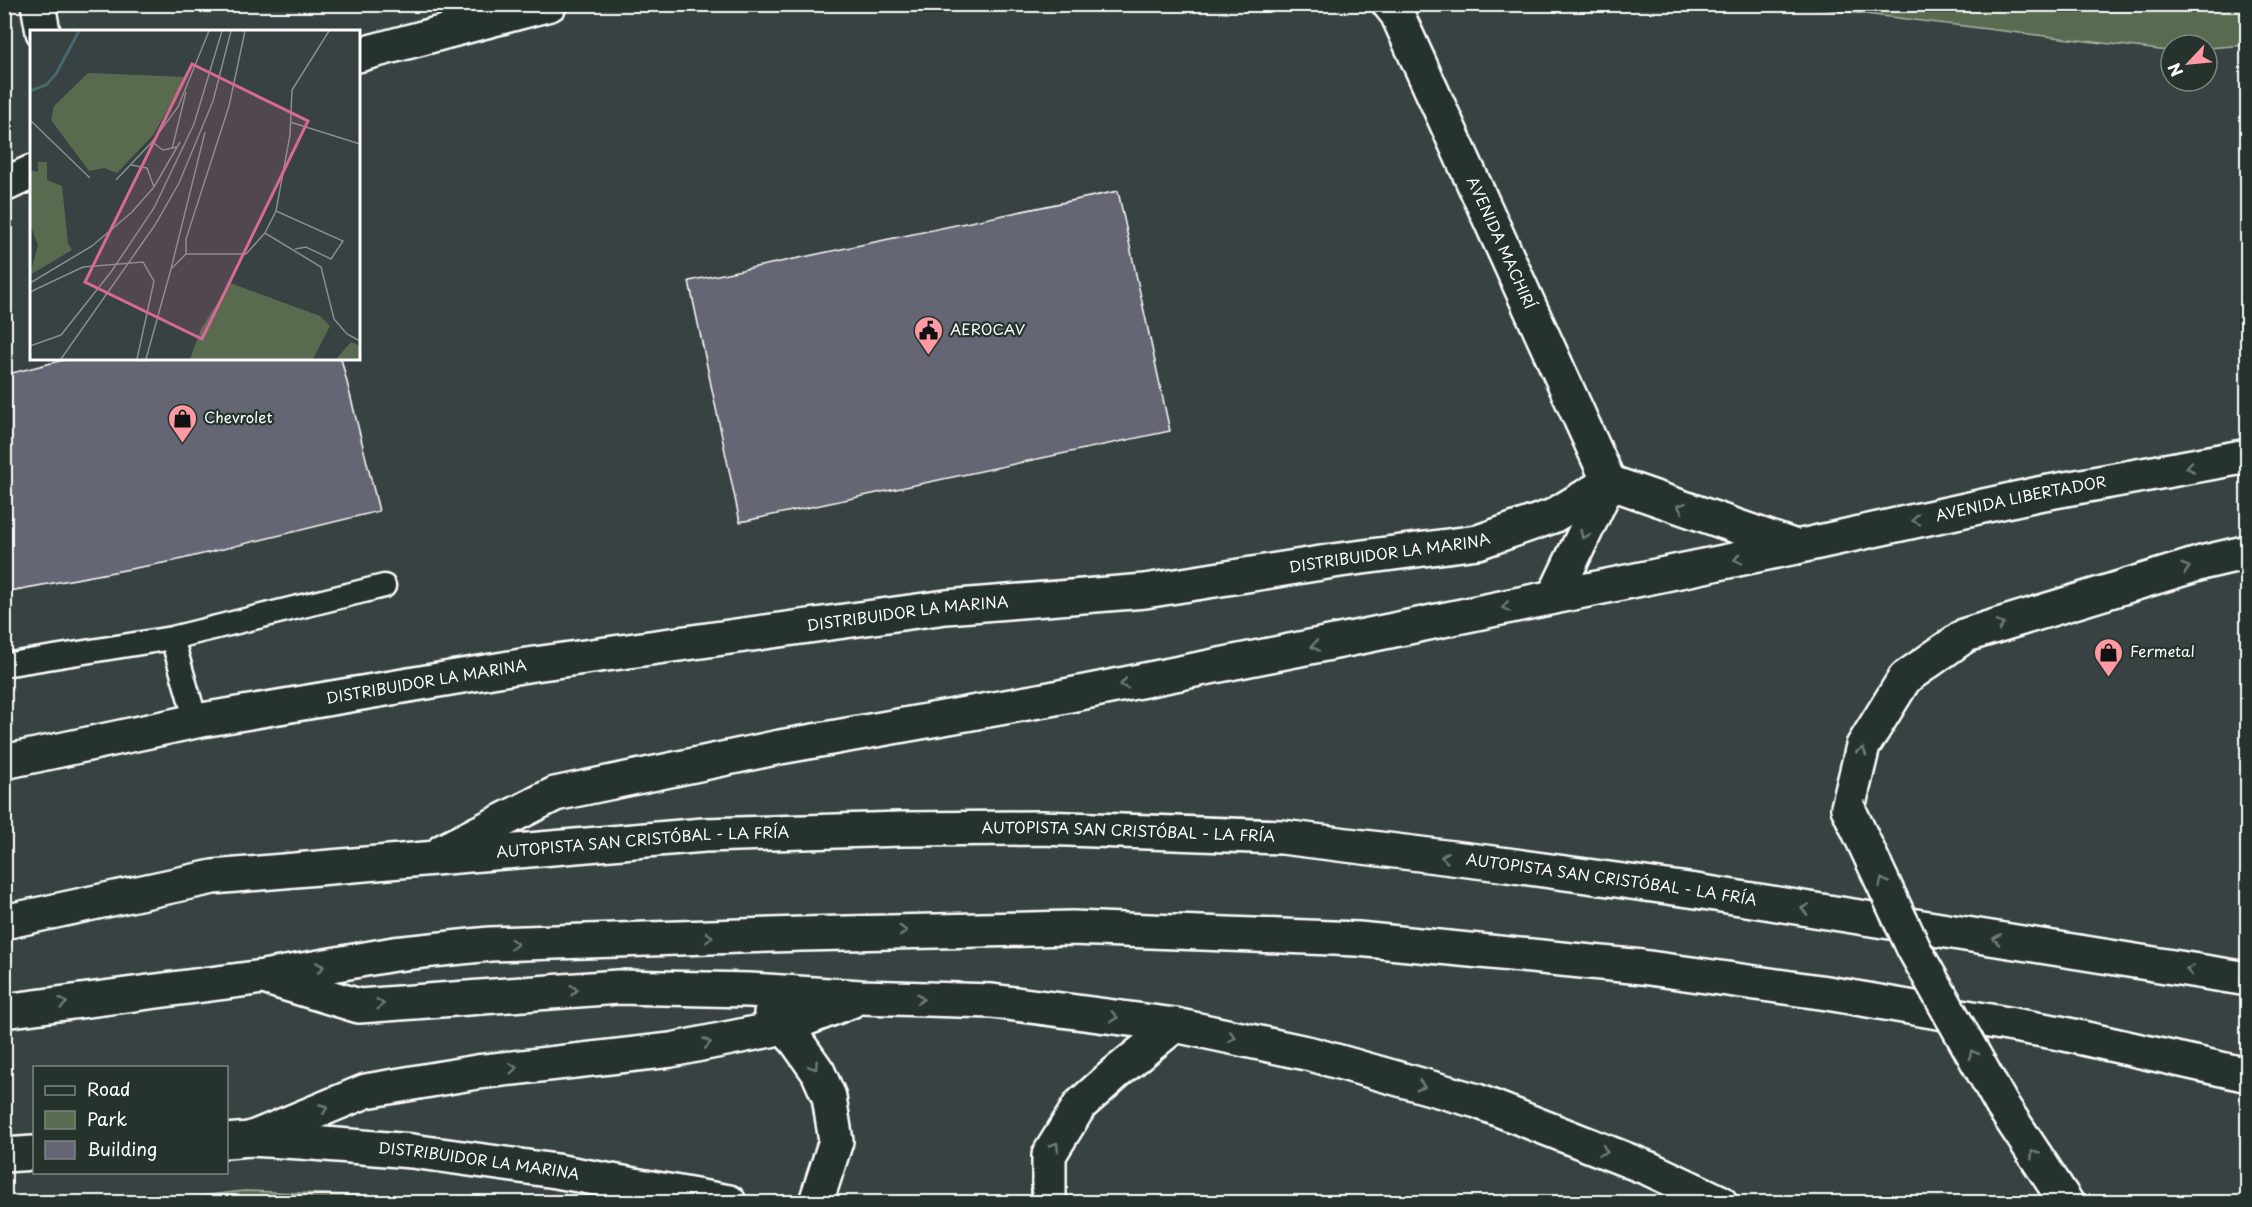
<svg xmlns="http://www.w3.org/2000/svg" width="2252" height="1207" font-family="'Playpen Sans',sans-serif">
<style>
.green{fill:#586b4f;stroke:#acb5a7;stroke-width:1.5}
.building{fill:#656673;stroke:#fff;stroke-width:1.5}
.lines{fill:none;stroke-linecap:round;stroke-linejoin:round}
.service-casing{stroke:#fff;stroke-width:27}
.minor-casing{stroke:#fff;stroke-width:38}
.tertiary-casing{stroke:#fff;stroke-width:38}
.secondary-casing{stroke:#fff;stroke-width:38}
.motorway-casing{stroke:#fff;stroke-width:38}
.service{stroke:#26332d;stroke-width:22}
.minor{stroke:#26332d;stroke-width:33}
.tertiary{stroke:#26332d;stroke-width:33}
.secondary{stroke:#26332d;stroke-width:33}
.motorway{stroke:#26332d;stroke-width:33}
.motorway-bridge-casing{stroke:#fff;stroke-width:38;stroke-linecap:butt}
.motorway-bridge{stroke:#26332d;stroke-width:33}
.oneway{stroke:#727a76}
.labels{text-anchor:middle;stroke-width:4.5;stroke-linejoin:round;paint-order:stroke}
.street-label{font-size:15px;fill:#fff;stroke:#26332d}
.poi-label{font-size:15px;fill:#fff;stroke:#26332d;text-anchor:start}
.inset-river{fill:none;stroke:#48686e;stroke-width:3}
.inset-road{fill:none;stroke:#888e8e;stroke-width:1.5}
.view{fill:#d76994;fill-opacity:0.15;stroke:#d76994;stroke-width:3}
.inset-edge{fill:none;stroke:#fff;stroke-width:3}
</style>
<rect width="100%" height="100%" fill="#394242"/>
<filter id="ink" filterUnits="userSpaceOnUse"><feTurbulence type="fractalNoise" baseFrequency=".0167" numOctaves="2"/><feDisplacementMap in="SourceGraphic" scale="12" xChannelSelector="R" yChannelSelector="G"/><feConvolveMatrix kernelMatrix="1 2 1 2 8 2 1 2 1" color-interpolation-filters="sRGB"/></filter>
<g filter="url(#ink)">
<!-- green -->
<path class="green" d="M1791 5H2247V45L2207 48V45H2171V51H2168Z
M244 1191 505 1201 516 1202H151Z"/>
<!-- building -->
<path class="building" d="M1118 191 1170 431 740 522 689 281Z
M71 358H341L379 511 174 561 4 592V375Z"/>
<g class="lines">
<defs>
<path id="service" d="M4 665 172 638
M196 721 172 638 384 586"/>
<path id="minor" d="M38 4 43 32
M358 55 550 4
M4 185 32 172"/>
<g id="tertiary">
<path id="s1" d="M1389 4 1397 14 1609 482"/>
<path d="M1609 482 1796 547"/>
<path id="s2" d="M4 762 196 721 527 665 946 607 1145 591 1340 560 1478 542 1553 516 1609 482"/>
<path id="s3" d="M226 1141 250 1139 300 1142 412 1151 556 1171 729 1202"/>
<path d="M4 1155 34 1153"/>
</g>
<g id="secondary">
<path id="s4" d="M1796 547 2038 494 2248 456"/>
</g>
<g id="motorway">
<path d="M1554 597 1609 482"/>
<path d="M1848 808 1863 746 1905 678 1966 635 2205 562 2248 552"/>
<path d="M443 851 555 794 780 747 1050 699 1360 637 1796 547"/>
<path id="s5" d="M4 922 213 877 704 835 902 829 1042 828 1282 837 1493 863 1696 891 2248 979"/>
<path d="M270 979 359 1006 618 987 749 990 861 997 992 1001 1175 1025 1311 1054 1477 1101 1650 1169 1720 1202"/>
<path d="M4 1011 263 977 394 954 490 944 802 934 1072 928 1358 939 1642 967 1827 993 2060 1033 2248 1075"/>
<path d="M771 1013 797 1042 818 1072 829 1097 836 1141 816 1202"/>
<path d="M2002 1105 2066 1202"/>
<path d="M250 1139 366 1091 477 1072 671 1050 785 1027 851 1001"/>
<path d="M1049 1202V1155L1080 1105 1117 1072 1175 1025"/>
</g>
</defs>
<!-- service casing -->
<use href="#service" class="service-casing"/>
<!-- minor casing -->
<use href="#minor" class="minor-casing"/>
<!-- tertiary casing -->
<use href="#tertiary" class="tertiary-casing"/>
<!-- secondary casing -->
<use href="#secondary" class="secondary-casing"/>
<!-- motorway casing -->
<use href="#motorway" class="motorway-casing"/>
<!-- service -->
<use href="#service" class="service"/>
<!-- minor -->
<use href="#minor" class="minor"/>
<!-- tertiary -->
<use href="#tertiary" class="tertiary"/>
<!-- secondary -->
<use href="#secondary" class="secondary"/>
<!-- motorway -->
<use href="#motorway" class="motorway"/>
<defs>
<path id="motorway-bridge" d="M1848 808 1914 949 2002 1105"/>
</defs>
<!-- motorway-bridge casing -->
<use href="#motorway-bridge" class="motorway-bridge-casing"/>
<!-- motorway-bridge -->
<use href="#motorway-bridge" class="motorway-bridge"/>
</g>
<!-- one-way arrows -->
<defs><path id="oneway-chevron" d="M-2-3.5L2.5 0L-2 3.5" fill="none" stroke-width="1.6" stroke-linecap="round" stroke-linejoin="round" transform="scale(1.5)"/></defs>
<g class="oneway">
<use href="#oneway-chevron" transform="translate(2190 467) rotate(170)"/>
<use href="#oneway-chevron" transform="translate(1681 507) rotate(-161)"/>
<use href="#oneway-chevron" transform="translate(1916 520) rotate(168)"/>
<use href="#oneway-chevron" transform="translate(1584 535) rotate(116)"/>
<use href="#oneway-chevron" transform="translate(1738 559) rotate(168)"/>
<use href="#oneway-chevron" transform="translate(2186 568) rotate(-17)"/>
<use href="#oneway-chevron" transform="translate(1506 607) rotate(168)"/>
<use href="#oneway-chevron" transform="translate(2000 625) rotate(-17)"/>
<use href="#oneway-chevron" transform="translate(1315 646) rotate(169)"/>
<use href="#oneway-chevron" transform="translate(1124 684) rotate(169)"/>
<use href="#oneway-chevron" transform="translate(1862 751) rotate(-72)"/>
<use href="#oneway-chevron" transform="translate(1445 857) rotate(-173)"/>
<use href="#oneway-chevron" transform="translate(1883 882) rotate(-115)"/>
<use href="#oneway-chevron" transform="translate(1805 909) rotate(-171)"/>
<use href="#oneway-chevron" transform="translate(903 931) rotate(-1)"/>
<use href="#oneway-chevron" transform="translate(709 937) rotate(-2)"/>
<use href="#oneway-chevron" transform="translate(1997 939) rotate(-171)"/>
<use href="#oneway-chevron" transform="translate(514 944) rotate(-2)"/>
<use href="#oneway-chevron" transform="translate(320 967) rotate(-10)"/>
<use href="#oneway-chevron" transform="translate(2190 970) rotate(-171)"/>
<use href="#oneway-chevron" transform="translate(574 990) rotate(-4)"/>
<use href="#oneway-chevron" transform="translate(920 999) rotate(2)"/>
<use href="#oneway-chevron" transform="translate(63 1003) rotate(-7)"/>
<use href="#oneway-chevron" transform="translate(380 1004) rotate(-5)"/>
<use href="#oneway-chevron" transform="translate(1114 1017) rotate(8)"/>
<use href="#oneway-chevron" transform="translate(1232 1037) rotate(12)"/>
<use href="#oneway-chevron" transform="translate(707 1043) rotate(-11)"/>
<use href="#oneway-chevron" transform="translate(1973 1054) rotate(-119)"/>
<use href="#oneway-chevron" transform="translate(814 1066) rotate(57)"/>
<use href="#oneway-chevron" transform="translate(513 1068) rotate(-6)"/>
<use href="#oneway-chevron" transform="translate(1421 1086) rotate(16)"/>
<use href="#oneway-chevron" transform="translate(324 1108) rotate(-23)"/>
<use href="#oneway-chevron" transform="translate(1055 1146) rotate(-58)"/>
<use href="#oneway-chevron" transform="translate(1604 1151) rotate(21)"/>
<use href="#oneway-chevron" transform="translate(2034 1154) rotate(-124)"/>
</g>
</g>
<!-- icons -->
<defs>
<symbol id="civic-pin" viewBox="-11 -11 22 30"><path d="M0 17L-7.5 6A9.5 9.5 0 1 1 7.5 6Z" fill="#ff9aa2" stroke="#26332d"/><path d="M-.6-6.5H3V-4.5H.6V-3L4-1V1h2V6H-6V1h2V-1L-.6-3ZM-1.2 2.5V6h2.4V2.5Z" fill="#111"/></symbol>
<symbol id="shop-pin" viewBox="-11 -11 22 30"><path d="M0 17L-7.5 6A9.5 9.5 0 1 1 7.5 6Z" fill="#ff9aa2" stroke="#26332d"/><path d="M-5-2.5h2.3a2.7 3.5 0 0 1 5.4 0H5L5.5 6h-11ZM-1.5-2.5h3a1.5 2.3 0 0 0-3 0Z" fill="#111"/></symbol>
</defs>
<g fill-rule="evenodd">
<use href="#civic-pin" x="912" y="314" width="33" height="45"/>
<use href="#shop-pin" x="166" y="402" width="33" height="45"/>
<use href="#shop-pin" x="2092" y="636" width="33" height="45"/>
</g>
<g class="labels">
<!-- street labels -->
<g class="street-label">
<text dy="5" stroke="none"><textPath href="#s1" startOffset="264">AVENIDA MACHIRÍ</textPath></text>
<text dy="5" stroke="none"><textPath href="#s4" startOffset="230">AVENIDA LIBERTADOR</textPath></text>
<text dy="5" stroke="none"><textPath href="#s2" startOffset="1402">DISTRIBUIDOR LA MARINA</textPath></text>
<text dy="5" stroke="none"><textPath href="#s2" startOffset="916">DISTRIBUIDOR LA MARINA</textPath></text>
<text dy="5" stroke="none"><textPath href="#s2" startOffset="430">DISTRIBUIDOR LA MARINA</textPath></text>
<text dy="5" stroke="none"><textPath href="#s5" startOffset="1131">AUTOPISTA SAN CRISTÓBAL - LA FRÍA</textPath></text>
<text dy="5" stroke="none"><textPath href="#s5" startOffset="645">AUTOPISTA SAN CRISTÓBAL - LA FRÍA</textPath></text>
<text dy="5" stroke="none"><textPath href="#s5" startOffset="1617">AUTOPISTA SAN CRISTÓBAL - LA FRÍA</textPath></text>
<text dy="5" stroke="none"><textPath href="#s3" startOffset="254">DISTRIBUIDOR LA MARINA</textPath></text>
</g>
<!-- poi labels -->
<g class="poi-label">
<text x="950" y="335">AEROCAV</text>
<text x="204" y="423">Chevrolet</text>
<text x="2130" y="657">Fermetal</text>
</g>
</g>
<!-- overview -->
<g transform="translate(30 30)">
<rect width="330" height="330" fill="#394242"/>
<path d="M58 43 156 47 124 104 87 143 74 138 59 141 21 90 24 76ZM8 132H17V150L32 156 38 213 42 220 0 245 8 215 0 194V140L8 142ZM200 253 290 286 300 296 283 329H160L171 299ZM321 312 330 316V329H306Z" fill="#586b4f"/>
<path class="inset-river" d="M0 61 16 55 26 44 49 1"/>
<path class="inset-road" d="M0 90 60 148M260 92 330 114M122 112 133 120 147 117M142 119 156 62M101 135 117 138 124 157M86 150 122 112 148 77 179 1M246 181 313 211 301 229 276 217 265 219M235 203 246 181 260 105 262 60 299 1M156 224H216L235 203 291 237 304 289 317 304 330 311M142 238 156 224V209L199 76 215 1M141 239 175 102M0 253 62 216 102 182 124 157 150 112M0 262 53 237 113 232 124 251 107 329M0 316 31 305 81 242 124 178 164 94 192 1M31 329 125 195 149 153 183 71 201 1M116 329 141 239"/>
<path class="view" d="M162 34 278 91 172 309 55 252Z"/>
<rect width="330" height="330" class="inset-edge"/>
</g>
<!-- margin -->
<rect width="2252" height="1207" fill="none" stroke="#26332d" stroke-width="24"/>
<rect x="12" y="12" width="2228" height="1183" fill="none" stroke="#fff" stroke-width="2" filter="url(#ink)"/>
<!-- legend -->
<rect x="33" y="1066" width="195" height="108" fill="#26332d" stroke="#7d8581" stroke-width="1.5"/>
<rect x="45" y="1086" width="30" height="9" fill="#26332d" stroke="#7d8581" stroke-width="1.5"/>
<text x="87" y="1096" font-size="18" fill="#ffffff">Road</text>
<rect x="45" y="1111" width="30" height="18" fill="#586b4f" stroke="#7d8581" stroke-width="1.5"/>
<text x="87" y="1126" font-size="18" fill="#ffffff">Park</text>
<rect x="45" y="1141" width="30" height="18" fill="#656673" stroke="#7d8581" stroke-width="1.5"/>
<text x="87" y="1156" font-size="18" fill="#ffffff">Building</text>
<!-- north arrow -->
<g transform="translate(2189 63) rotate(244)"><circle r="28" fill="#26332d" stroke="#7d8581" stroke-width="1.5"/>
<path d="M0-4.5L10 22L0 15L-10 22Z" fill="#ff9aa2"/>
<text y="-9" font-size="16" font-weight="bold" text-anchor="middle" fill="#ffffff">N</text>
</g>
</svg>
